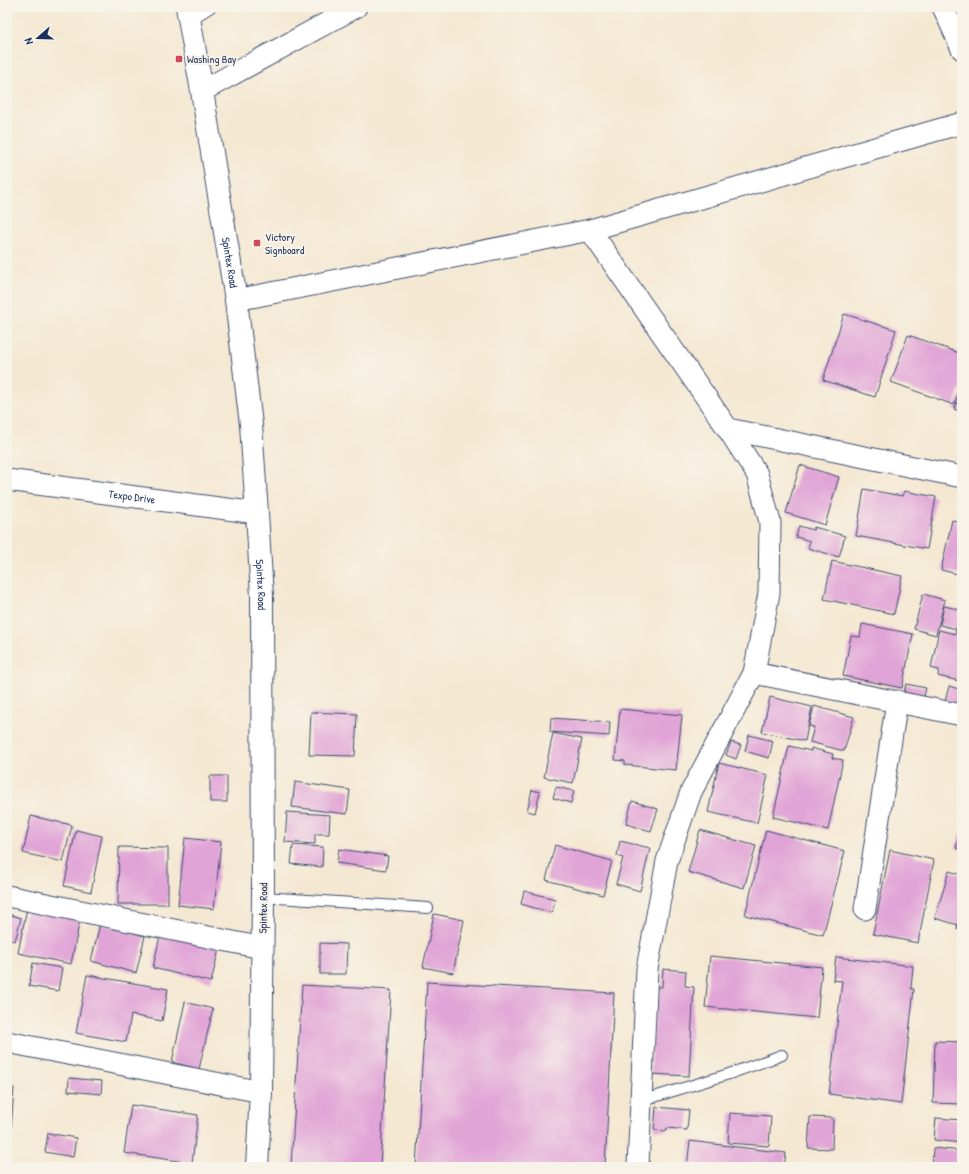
<svg xmlns="http://www.w3.org/2000/svg" width="969" height="1174" font-family="'Patrick Hand',sans-serif">
<style>
.building{fill:#e1a4d7}
.lines{fill:none;stroke-linecap:round;stroke-linejoin:round}
.service-casing{stroke:#3c4b6f;stroke-width:12}
.minor-casing{stroke:#3c4b6f;stroke-width:23}
.secondary-casing{stroke:#3c4b6f;stroke-width:24}
.service{stroke:#fff;stroke-width:10}
.minor{stroke:#fff;stroke-width:21}
.secondary{stroke:#fff;stroke-width:22}
.poi-dot{fill:#d1495b;stroke:#f7f3e8;stroke-width:1.5}
.labels{text-anchor:middle;stroke-width:4;stroke-linejoin:round;paint-order:stroke}
.poi-label{font-size:11px;fill:#1b2f5e;stroke:#f7f3e8;text-anchor:start}
.street-label{font-size:11px;fill:#1b2f5e;stroke:#f7f3e8}
</style>
<rect width="100%" height="100%" fill="#f7f3e8"/>
<filter id="ink" filterUnits="userSpaceOnUse"><feTurbulence type="fractalNoise" baseFrequency=".025" numOctaves="2"/><feDisplacementMap in="SourceGraphic" scale="8" xChannelSelector="R" yChannelSelector="G"/><feConvolveMatrix kernelMatrix="1 2 1 2 8 2 1 2 1" color-interpolation-filters="sRGB"/></filter>
<filter id="wash" filterUnits="userSpaceOnUse"><feTurbulence type="fractalNoise" baseFrequency=".012" numOctaves="4" result="noise"/><feDisplacementMap in="SourceGraphic" scale="16" xChannelSelector="R" yChannelSelector="G"/><feGaussianBlur stdDeviation="0.9" result="paint"/><feColorMatrix in="noise" values="0 0 0 0 0 0 0 0 0 0 0 0 0 0 0 0 0 1.4 0 .05"/><feComposite in="paint" operator="in"/></filter>
<g filter="url(#wash)">
<rect width="100%" height="100%" fill="#f4e8d2"/>
<g id="blocks">
<!-- building -->
<path class="building" d="M844 314 896 330 875 397 823 380Z
M908 335 962 354V383L954 405 891 382Z
M962 391V412L954 409Z
M800 465 839 477 825 525 786 513Z
M864 489 902 496 904 491 936 497 927 549 856 536Z
M952 520 962 522V575L941 570Z
M799 526 813 530 814 527 845 536 839 557 808 548 810 541 796 537Z
M832 561 902 576 894 614 824 599Z
M923 594 945 600 936 635 914 629Z
M944 606 962 610V674L961 673 959 681 938 676 939 670 931 668 939 630 955 634 956 629 940 625Z
M862 624 913 634 902 688 843 676 851 636 860 637Z
M906 684 926 688 922 705 902 701Z
M949 686 962 690V711L944 706Z
M770 697 812 707 805 741 762 732Z
M814 706 854 717 844 751 810 742 814 727 809 726Z
M620 709 682 715 676 770 625 765V761L615 760Z
M311 712 357 714 355 756 309 755Z
M551 718 610 722 609 736 550 732Z
M553 733 582 739 573 783 544 777Z
M749 735 773 741 769 758 745 751Z
M731 742 741 745 736 759 726 755Z
M789 746 811 751V748L833 754 832 758 843 760 828 830 773 817Z
M719 763 768 775 757 823 708 812Z
M210 776H227V802H210Z
M295 782 350 790 347 814 292 807Z
M556 787 574 791 571 803 553 798Z
M532 790 540 792 535 813 527 811Z
M632 801 658 809 651 831 626 824Z
M287 812 330 815 329 834H315V844L285 842Z
M31 816 72 825 63 862 23 853Z
M76 830 102 836 91 892 64 886Z
M700 830 756 846 744 888 688 872Z
M766 830 845 851 823 935 745 915Z
M960 833 962 834V850L956 848Z
M185 838 221 842 214 909 178 905Z
M620 841 650 848 640 891 616 884 623 858 617 856Z
M293 845 323 847 322 867 291 864Z
M555 845 612 861 603 895 546 880Z
M119 847 168 848V904H118Z
M339 849 388 856 386 870 337 863Z
M890 850 934 860 918 943 873 934Z
M949 871 962 875V930L957 929 958 925 935 918Z
M524 891 555 899 552 913 521 904Z
M27 908 80 919 71 964 18 953Z
M8 914 21 918 15 941 7 939V919Z
M434 914 464 920 453 973 423 967Z
M100 924 145 936 136 973 91 961Z
M161 931 220 945 211 982 153 968Z
M320 943 347 944 346 974H320Z
M710 956 822 967 817 1018 705 1007Z
M836 957 913 966 911 989H914L901 1104 829 1094 842 981 833 980Z
M33 963 62 968 58 991 29 986Z
M663 969 686 971 685 986 694 987 689 1076 651 1074 656 987H662Z
M87 975 168 989 162 1021 131 1015 126 1042 76 1033Z
M427 982 614 993 605 1167H416Z
M302 985 391 990 380 1167H291Z
M185 1002 213 1009 199 1069 172 1062Z
M935 1041 962 1042V1104L933 1103Z
M69 1078 102 1081 101 1094 68 1091Z
M7 1087 14 1088 10 1144 7 1143Z
M131 1105 198 1115 192 1163 124 1153Z
M656 1107 689 1110 687 1130 667 1128 666 1131 654 1130Z
M730 1113 771 1116 769 1146 728 1143Z
M810 1117 833 1118 832 1149 808 1148Z
M936 1118 962 1120V1143L934 1140Z
M48 1133 76 1138 73 1157 45 1152Z
M690 1141 786 1153 784 1167H687Z
M933 1148 962 1151V1167H932Z"/>
</g>
</g>
<g filter="url(#ink)">
<use href="#blocks" fill-opacity="0" stroke="#3c4b6f" stroke-width="1"/>
<g class="lines">
<defs>
<path id="service" d="M189 21 211 7
M263 897 428 908
M641 1101 729 1074 782 1055"/>
<g id="minor">
<path d="M943 7 962 49"/>
<path d="M202 91 356 7"/>
<path d="M590 230 728 429 757 474 770 522 769 593 754 673 691 792 667 861 647 969 638 1167"/>
<path d="M236 300 590 230 962 123"/>
<path d="M728 429 962 477"/>
<path id="s1" d="M7 480 257 513"/>
<path d="M754 673 962 715"/>
<path d="M7 896 262 948"/>
<path d="M865 909 897 701"/>
<path d="M7 1042 261 1092"/>
</g>
<g id="secondary">
<path id="s2" d="M187 7 202 91 236 300 251 425 257 513 262 596 263 897 261 1092 257 1167"/>
</g>
</defs>
<!-- service casing -->
<use href="#service" class="service-casing"/>
<!-- minor casing -->
<use href="#minor" class="minor-casing"/>
<!-- secondary casing -->
<use href="#secondary" class="secondary-casing"/>
<!-- service -->
<use href="#service" class="service"/>
<!-- minor -->
<use href="#minor" class="minor"/>
<!-- secondary -->
<use href="#secondary" class="secondary"/>
</g>
</g>
<!-- markers -->
<g class="poi-dot">
<rect x="175" y="55" width="8" height="8" rx="2"/>
<rect x="253" y="239" width="8" height="8" rx="2"/>
</g>
<g class="labels">
<!-- poi labels -->
<g class="poi-label">
<text x="187" y="63">Washing Bay</text>
<text x="265" y="241">Victory<tspan x="265" dy="13">Signboard</tspan></text>
</g>
<!-- street labels -->
<g class="street-label">
<text dy="4" stroke="none"><textPath href="#s2" startOffset="259">Spintex Road</textPath></text>
<text dy="4" stroke="none"><textPath href="#s1" startOffset="126">Texpo Drive</textPath></text>
<text dy="4" stroke="none"><textPath href="#s2" startOffset="583">Spintex Road</textPath></text>
<text transform="translate(263 908) rotate(-89)" y="4">Spintex Road</text>
</g>
</g>
<!-- margin -->
<rect width="969" height="1174" fill="none" stroke="#f7f3e8" stroke-width="24"/>
<!-- north arrow -->
<g transform="translate(38 38) rotate(250)" stroke="#f7f3e8" stroke-width="3" paint-order="stroke">
<path d="M0-3L7 15L0 10L-7 15Z" fill="#1b2f5e"/>
<text y="-6" font-size="11" font-weight="bold" text-anchor="middle" fill="#1b2f5e">N</text>
</g>
</svg>
